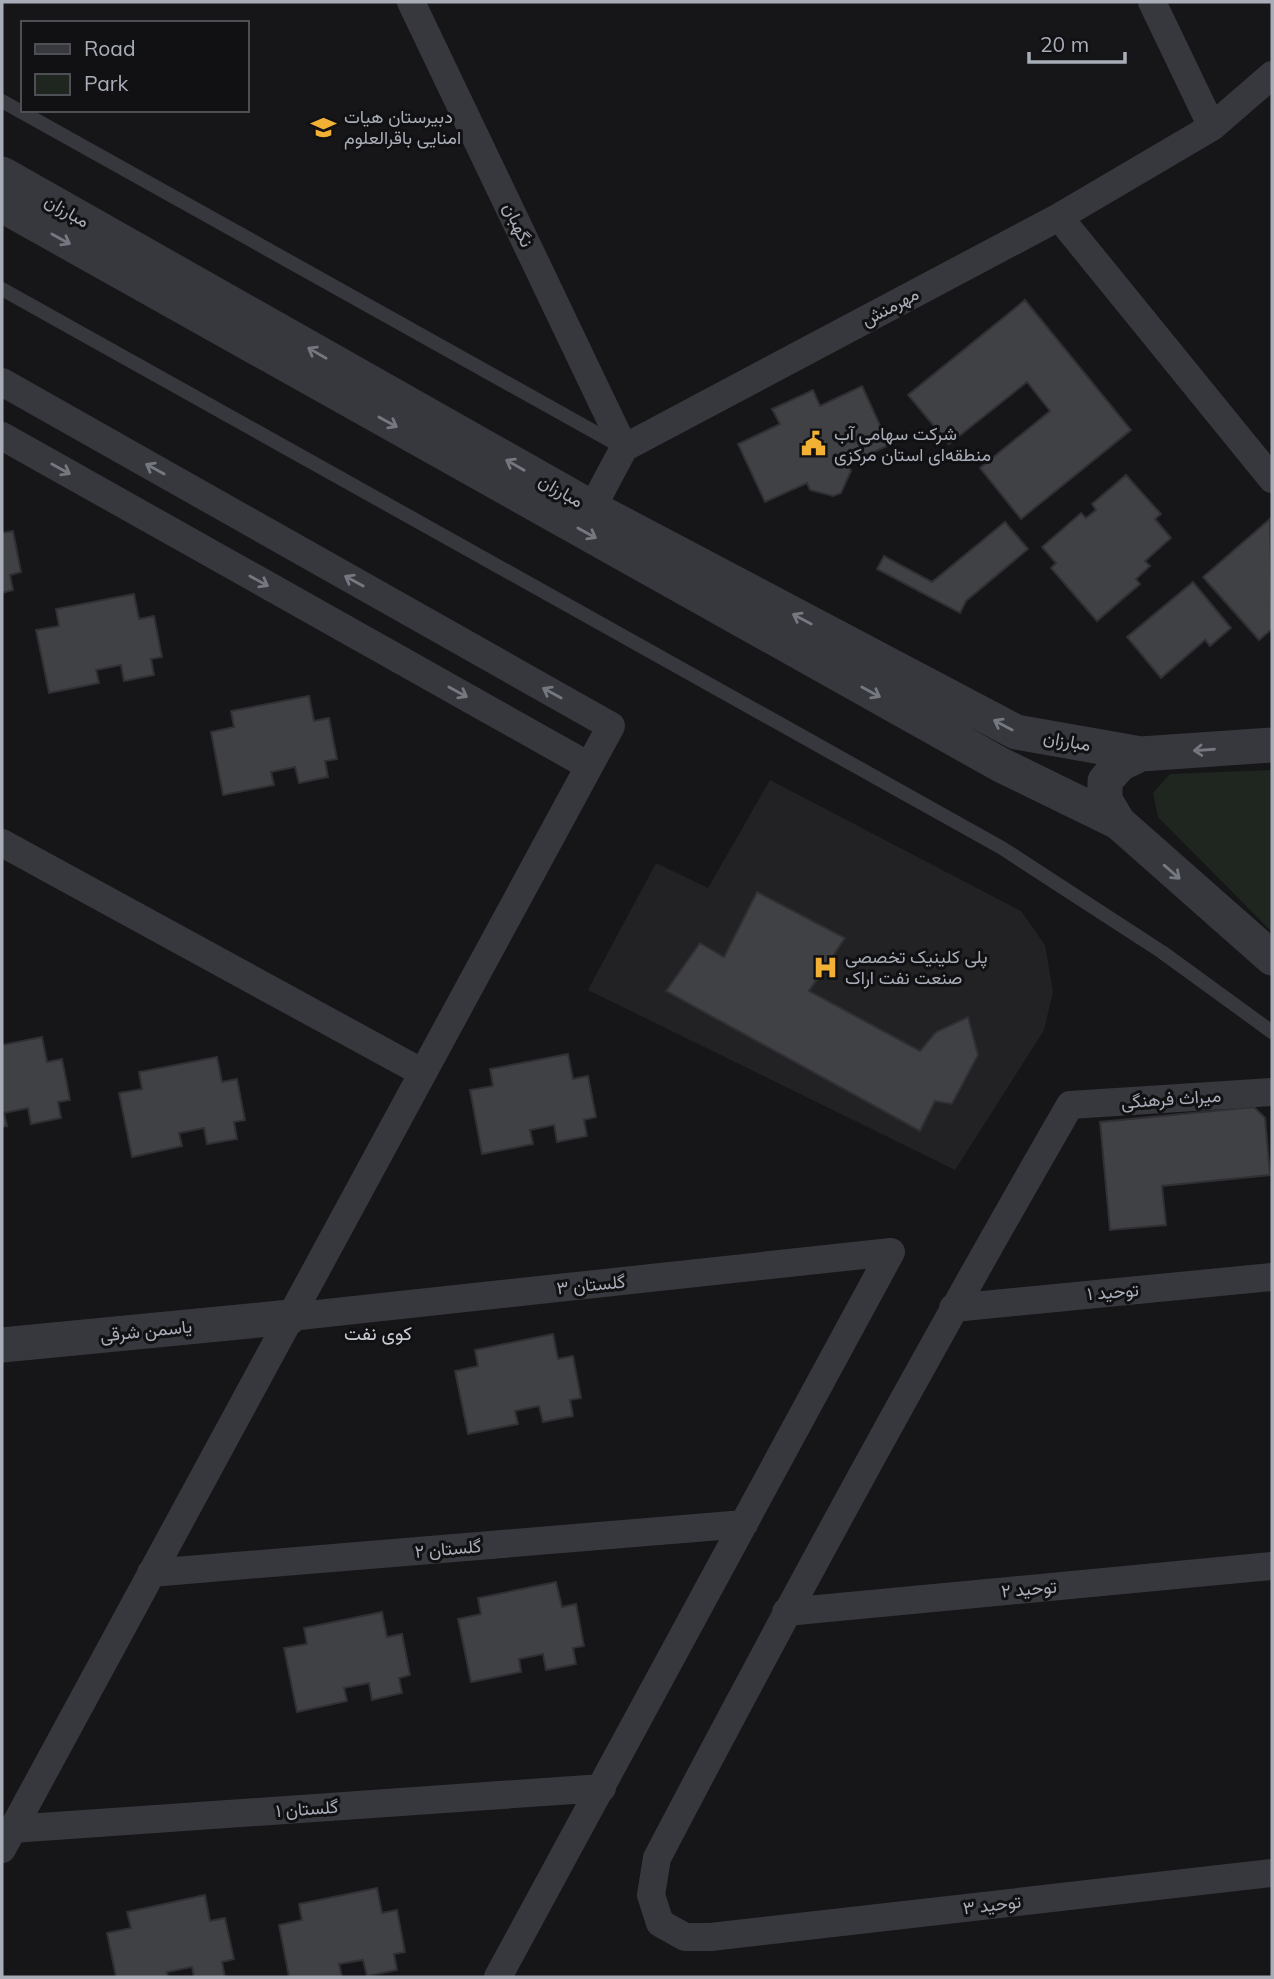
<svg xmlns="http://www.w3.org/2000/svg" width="1274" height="1979" font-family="Mulish,Vazirmatn,sans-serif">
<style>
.built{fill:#222225}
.green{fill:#1e261f}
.building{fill:#404145;stroke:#303034;stroke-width:2}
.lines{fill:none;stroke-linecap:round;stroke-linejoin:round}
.service{stroke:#37383d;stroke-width:14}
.minor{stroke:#37383d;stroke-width:28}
.tertiary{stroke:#37383d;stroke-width:35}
.oneway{stroke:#757881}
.labels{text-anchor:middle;stroke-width:6;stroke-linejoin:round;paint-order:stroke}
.poi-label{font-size:18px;fill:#a8adb8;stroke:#111113;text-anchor:start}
.street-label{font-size:18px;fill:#a8adb8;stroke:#111113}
.neighbourhood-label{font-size:19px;fill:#c9ccd4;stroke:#111113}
</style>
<rect width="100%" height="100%" fill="#161618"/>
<!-- built -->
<path class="built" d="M770 780 1021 911 1045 945 1053 992 1044 1030 955 1170 588 990 656 863 708 888Z"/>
<!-- green -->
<path class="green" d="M1272 770V932L1158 817 1153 793 1170 774Z"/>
<!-- building -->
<path class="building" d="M1025 300 1131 430 1021 519 980 468 1050 411 1027 382 949 444 908 395Z
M862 386 889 445 848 464 851 471 841 493 833 496 810 490 807 483 765 502 738 444 780 424 772 409 813 390 820 406Z
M1126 475 1161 514 1155 519 1171 538 1145 561 1150 566 1136 579 1140 584 1097 621 1051 568 1056 563 1042 547 1081 513 1086 518 1096 510 1092 504Z
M1270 519 1272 629 1259 640 1203 577Z
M1005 522 1028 549 966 601 960 613 877 569 884 556 932 582Z
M13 531 21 572 10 575 13 590 2 593V533Z
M1193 582 1231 628 1210 646 1205 640 1161 678 1127 637Z
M134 594 139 619 154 616 162 657 151 659 154 675 124 681 121 665 96 670 99 683 49 693 36 630 59 626 56 609Z
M309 696 314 721 329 718 337 759 325 761 328 777 299 783 295 767 271 772 274 785 223 795 211 732 234 727 231 711Z
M757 892 845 938 809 991 920 1051 936 1032 968 1017 978 1055 952 1104 935 1101 920 1131 666 991 700 943 724 957Z
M42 1037 47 1062 62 1059 70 1100 58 1102 61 1118 31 1124 28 1108 4 1113 7 1126 2 1127V1045Z
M568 1054 573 1079 588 1076 596 1117 584 1120 587 1136 557 1142 554 1125 530 1130 533 1144 482 1154 470 1090 493 1086 490 1069Z
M217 1057 222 1082 237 1079 245 1120 234 1122 237 1139 207 1144 204 1128 179 1133 182 1146 132 1157 119 1093 142 1089 139 1072Z
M1254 1107 1265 1118 1270 1175 1162 1186 1166 1225 1110 1230 1100 1122Z
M553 1334 558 1359 573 1356 581 1398 570 1400 573 1416 543 1422 539 1406 515 1411 518 1424 468 1434 455 1371 478 1366 475 1350Z
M556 1582 562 1607 576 1604 584 1646 573 1648 576 1664 546 1670 543 1654 519 1659 521 1672 471 1682 458 1619 481 1614 478 1598Z
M382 1612 387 1637 402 1634 410 1675 399 1678 402 1693 372 1700 369 1683 344 1688 347 1701 297 1712 284 1648 307 1644 304 1628Z
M377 1888 382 1913 397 1910 405 1952 394 1954 397 1970 367 1976 363 1960 339 1964 342 1977H289L279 1925 302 1920 299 1904Z
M205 1895 210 1921 225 1918 234 1959 222 1962 225 1977H194L192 1967 167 1972 168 1977H116L107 1933 131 1928 127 1912Z"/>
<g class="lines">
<!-- service -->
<path class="service" d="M2 101 618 445
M2 289 1002 848 1162 952 1272 1032"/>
<!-- minor -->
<path class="minor" d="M411 2 624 448
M1152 2 1212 127
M1059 217 1272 479
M2 382 611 726 2 1849
M2 436 589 766
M592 508 624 448 1059 217 1212 127 1272 75
M2 843 423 1073
M1272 1092 1070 1105C927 1353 790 1604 657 1858L651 1895 660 1923 685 1937H711L1272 1873
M953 1308 1272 1277
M290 1317 891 1252
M151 1573 744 1524
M786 1612 1272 1566
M12 1829 602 1788
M498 1977 891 1252"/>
<!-- tertiary -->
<path class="tertiary" d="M2 174 592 508 1016 732 1141 754
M2 205 1001 765 1118 822
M1272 745 1141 754 1120 764 1105 781V800L1118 822 1272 958
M2 1345 290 1317"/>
</g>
<!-- one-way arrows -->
<defs><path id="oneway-shaft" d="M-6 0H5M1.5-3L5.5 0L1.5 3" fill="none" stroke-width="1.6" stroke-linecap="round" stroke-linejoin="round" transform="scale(1.75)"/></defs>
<g class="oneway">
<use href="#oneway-shaft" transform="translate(61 239) rotate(29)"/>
<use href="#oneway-shaft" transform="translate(317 353) rotate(-150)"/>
<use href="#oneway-shaft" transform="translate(388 422) rotate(29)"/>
<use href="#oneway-shaft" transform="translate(515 465) rotate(-150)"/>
<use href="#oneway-shaft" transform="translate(61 469) rotate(29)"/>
<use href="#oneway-shaft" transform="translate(155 469) rotate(-151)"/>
<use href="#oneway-shaft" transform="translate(587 533) rotate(29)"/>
<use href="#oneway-shaft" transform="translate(259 581) rotate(29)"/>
<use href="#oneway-shaft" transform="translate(354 581) rotate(-151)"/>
<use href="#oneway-shaft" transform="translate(802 619) rotate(-152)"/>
<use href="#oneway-shaft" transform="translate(458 692) rotate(29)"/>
<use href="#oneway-shaft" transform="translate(871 692) rotate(29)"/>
<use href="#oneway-shaft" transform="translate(552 693) rotate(-151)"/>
<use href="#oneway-shaft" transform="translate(1003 725) rotate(-152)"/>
<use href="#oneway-shaft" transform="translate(1204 750) rotate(176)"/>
<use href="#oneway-shaft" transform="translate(1172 872) rotate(41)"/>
</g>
<!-- icons -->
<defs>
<symbol id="school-bare" viewBox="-9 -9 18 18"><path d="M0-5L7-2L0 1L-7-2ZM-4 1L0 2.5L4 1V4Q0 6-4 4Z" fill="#f2b134" stroke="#111113" stroke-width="2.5" paint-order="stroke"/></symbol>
<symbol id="civic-bare" viewBox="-9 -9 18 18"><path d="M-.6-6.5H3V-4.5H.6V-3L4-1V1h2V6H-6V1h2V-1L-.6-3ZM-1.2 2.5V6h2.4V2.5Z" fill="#f2b134" stroke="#111113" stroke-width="2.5" paint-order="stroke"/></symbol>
<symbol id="hospital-bare" viewBox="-9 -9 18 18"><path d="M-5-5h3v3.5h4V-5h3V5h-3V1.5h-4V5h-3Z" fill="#f2b134" stroke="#111113" stroke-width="2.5" paint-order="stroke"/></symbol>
</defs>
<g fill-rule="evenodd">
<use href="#school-bare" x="306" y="110" width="35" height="35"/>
<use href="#civic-bare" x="796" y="426" width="35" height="35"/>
<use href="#hospital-bare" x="808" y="950" width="35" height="35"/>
</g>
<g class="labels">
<!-- poi labels -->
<g class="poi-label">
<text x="344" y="123">دبیرستان هیات<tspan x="344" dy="21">امنایی باقرالعلوم</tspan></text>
<text x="834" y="440">شرکت سهامی آب<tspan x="834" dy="21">منطقه‌ای استان مرکزی</tspan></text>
<text x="845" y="963">پلی کلینیک تخصصی<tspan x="845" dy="21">صنعت نفت اراک</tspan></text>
</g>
<!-- street labels -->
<g class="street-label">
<text transform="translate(67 211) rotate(30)" y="6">مبارزان</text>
<text transform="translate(518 225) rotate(65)" y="6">نگهبان</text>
<text transform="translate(890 307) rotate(-28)" y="6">مهرمنش</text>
<text transform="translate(561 491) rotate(30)" y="6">مبارزان</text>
<text transform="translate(1067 741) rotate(10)" y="6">مبارزان</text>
<text transform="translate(1171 1099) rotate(-4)" y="6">میراث فرهنگی</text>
<text transform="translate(591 1285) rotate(-6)" y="6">گلستان ۳</text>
<text transform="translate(1113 1292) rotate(-5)" y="6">توحید ۱</text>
<text transform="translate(146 1331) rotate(-6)" y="6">یاسمن شرقی</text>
<text transform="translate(448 1549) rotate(-5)" y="6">گلستان ۲</text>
<text transform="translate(1029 1589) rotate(-5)" y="6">توحید ۲</text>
<text transform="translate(307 1809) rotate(-4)" y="6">گلستان ۱</text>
<text transform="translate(992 1905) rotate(-7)" y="6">توحید ۳</text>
</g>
<!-- neighbourhood labels -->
<g class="neighbourhood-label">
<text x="378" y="1340">کوی نفت</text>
</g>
</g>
<!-- border -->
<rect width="1274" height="1979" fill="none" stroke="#a8adb8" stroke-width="7"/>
<!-- legend -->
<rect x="21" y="21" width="228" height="91" fill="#111113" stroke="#4d4f55" stroke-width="2"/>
<rect x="35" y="44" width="35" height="10" fill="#37383d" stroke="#4d4f55" stroke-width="2"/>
<text x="84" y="56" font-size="21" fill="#a8adb8">Road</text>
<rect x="35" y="74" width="35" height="21" fill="#1e261f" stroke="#4d4f55" stroke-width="2"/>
<text x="84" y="91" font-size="21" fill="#a8adb8">Park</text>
<!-- scale -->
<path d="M1029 52v10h96v-10" fill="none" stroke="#a8adb8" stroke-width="3.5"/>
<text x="1040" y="52" font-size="21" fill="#a8adb8" stroke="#111113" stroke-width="5" paint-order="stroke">20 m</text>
</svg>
